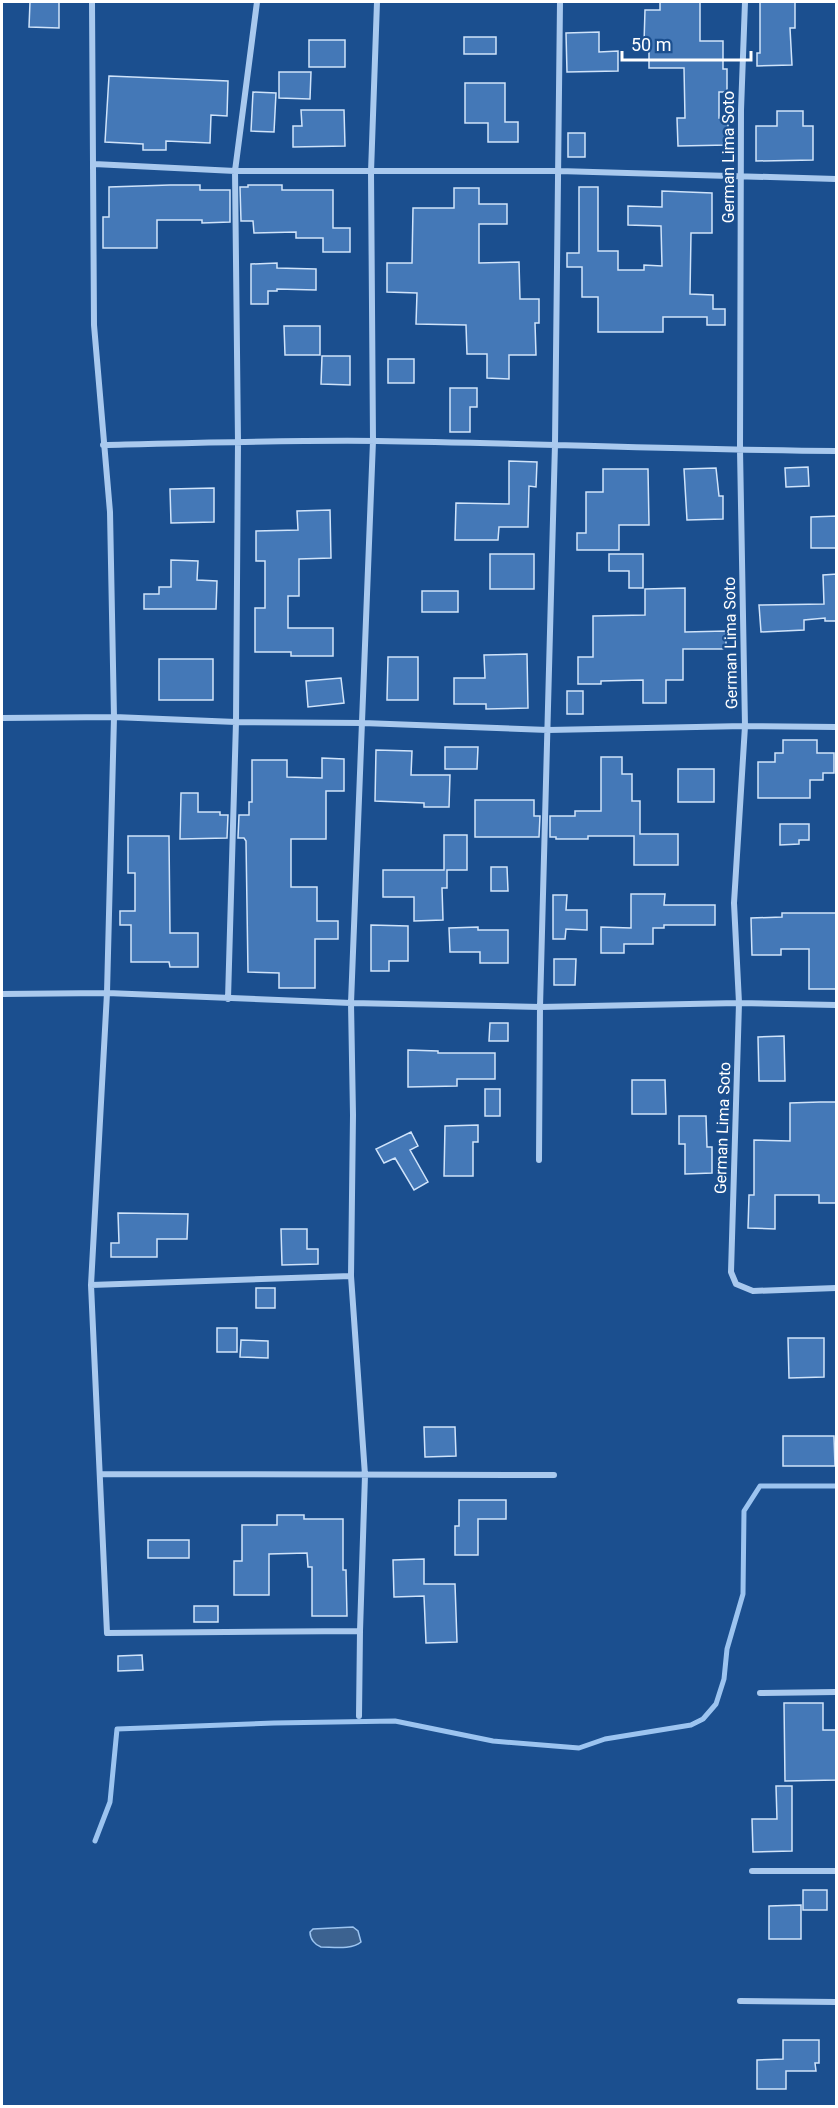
<svg xmlns="http://www.w3.org/2000/svg" width="838" height="2108" font-family="Roboto,sans-serif">
<style>
.water{fill:#3c6290;stroke:#9cc4f0;stroke-width:1.5}
.lines{fill:none;stroke-linecap:round;stroke-linejoin:round}
.stream{stroke:#9cc4f0;stroke-width:5}
.building{fill:#4478b7;stroke:#cfe3fa;stroke-width:1.5}
.street{stroke:#a9c9ee;stroke-width:6}
.labels{text-anchor:middle;stroke-width:5;stroke-linejoin:round;paint-order:stroke}
.street-label{font-size:16px;fill:#fff;stroke:#1b4f8f}
</style>
<rect width="100%" height="100%" fill="#1b4f8f"/>
<!-- water -->
<path class="water" d="M353 1927 358 1931 361 1942C352 1950 333 1947 321 1947 315 1945 310 1939 310 1932L313 1929Z"/>
<g class="lines">
<!-- stream -->
<path class="stream" d="M95 1841 110 1802 117 1729 274 1723 395 1721 493 1741 579 1748 605 1739 691 1725 703 1719 716 1704 724 1679 727 1649 743 1594 744 1511 760 1486H836"/>
</g>
<!-- building -->
<path class="building" d="M30 2H59V28L29 27Z
M660 2H700V41H723V69H727V92H719V118H728V145L678 146 677 118H685L684 68H649V43H644L645 10H660Z
M760 2H795V28H790L792 65 757 66V53H760Z
M599 32V52L618 51V71L567 72 566 33Z
M464 37H496V54H464Z
M309 40H345V67H309Z
M279 72H311L310 99 279 98Z
M109 76 228 81 227 116 211 115 210 143 166 141V150H143V144L105 142Z
M465 83H505V122H518V142H488V123H465Z
M253 92 276 93 274 132 251 131Z
M301 110H344L345 146 293 147V126H302Z
M777 111H803V126H813V160L756 161V126H777Z
M568 133H585V157H568Z
M170 185H200V190H230V222L202 223V220H157V248H103V217H109V187Z
M248 185H282V190H333V228H350V252H323V238H296V232L254 233 253 221H241L240 187H248Z
M579 187H598V251H618V270H644V265L662 266 661 226 628 225V206L662 207V191L712 193V233H691L690 294 713 295V309H725V325H707V317H663V332H598V297H582V267H567V253H579Z
M454 188H479V204H507V224H479V263L519 262 520 299H539V323H535L536 355H509V379L487 378V354H467L466 325 416 324 417 293 387 292V263H412L413 208H454Z
M277 263V268L316 269V290L277 289V291H268V304H251V264Z
M284 326H320V355H285Z
M322 356H350V385L321 384Z
M388 359H414V383H388Z
M450 388H477V407H470V432H450Z
M509 461 537 462 536 487 529 486 528 527H499L498 540H455L456 503 509 504Z
M808 467 809 486 786 487 785 468Z
M716 468 719 496H723V519L687 520 684 469Z
M603 469H648L649 525H619V550H577V533H586V492H603Z
M214 488V522L171 523 170 489Z
M330 510 331 558 299 559V596H288V628H333V656H291V652H255V608H265V561H256V531L298 530 297 511Z
M837 516V548H811V517Z
M490 554H534V589H490Z
M609 554H643V588H629V571H609Z
M171 560 198 561 197 580 217 581 216 609H144V594H159V587H171Z
M837 574V621H825V618L804 620V630L761 632 759 605 824 604 823 575Z
M685 588V632L726 631V649H683V680H666V703H643V680L601 681V684H578V657H593V616L645 615V589Z
M422 591H458V612H422Z
M527 654 528 708 486 709V704H454V678H485L484 655Z
M388 657H418V700H387Z
M159 659H213V700H159Z
M341 678 344 703 308 707 306 681Z
M567 691H583V714H567Z
M783 740H817V753H834V773H823V780H810V798H758V762H775V753H783Z
M445 747H478L477 769H445Z
M376 750 412 751 411 775H450L449 807H424V803L375 801Z
M601 757H622V774H632V801H640V834H678V865H634V836H588V839H556V837H550V816H575V811H601Z
M322 758 344 759V791H326V839H291V887H317V921H338V939H315V988H279V973L248 972 246 841 244 838H238L239 815H249V802H252V760H287V777L322 778Z
M678 769H714V802H678Z
M181 793H198V812H220V815H228L227 838 180 839Z
M475 800H534V816H540L539 837H475Z
M780 824H809V840H799V844L780 845Z
M444 835H467V870H447V888H442L443 920 414 921V897H383V870H444Z
M128 836H169L170 933H198V967H170L169 962H131V925H120V911H135V873H128Z
M491 867H507L508 891H491Z
M631 894H665L664 905H715V925H664V928H653V944H624V953H601V927L631 928Z
M553 895H567L566 910H587V930L566 929 565 939H553Z
M782 913H837V989H809V949H781V955H752L751 918 782 917Z
M371 925 408 926V961H389V971H371Z
M478 927V930H508V963H480V952H450L449 928Z
M554 959H576L575 985H554Z
M490 1023H508V1041H489Z
M784 1036 785 1081H759L758 1037Z
M408 1050 438 1051V1053H495V1079H457V1086L408 1087Z
M632 1080H665L666 1114H632Z
M485 1089H500V1116H485Z
M820 1102H837V1203H819V1195H775V1229L748 1228 749 1195H754V1140L790 1141V1103Z
M679 1116H706L707 1147H712V1173L685 1174V1144H679Z
M478 1125V1142H473V1176H444L445 1126Z
M411 1132 418 1146 410 1150 428 1182 414 1190 395 1158 384 1163 376 1149Z
M118 1213 188 1214 187 1239H157V1257H111V1243H119Z
M281 1229H307V1249H318V1264L282 1265Z
M256 1288H275V1308H256Z
M217 1328H237V1352H217Z
M788 1338H824V1377L789 1378Z
M241 1340 268 1341V1358L240 1357Z
M424 1427H455L456 1456 425 1457Z
M783 1436H834L835 1466H783Z
M459 1500H506V1519H478V1555H455V1526H459Z
M277 1515H304V1519H343V1570H346L347 1616H312V1567H308L307 1553 269 1554V1595H234V1561H242V1525H277Z
M148 1540H189V1558H148Z
M424 1559V1584H455L457 1642 426 1643 424 1596 394 1597 393 1560Z
M194 1606H218V1622H194Z
M142 1655 143 1670 118 1671V1656Z
M784 1703H823V1730H837V1780L785 1781Z
M776 1786H792V1851L753 1852 752 1819H777Z
M803 1890H827V1910H803Z
M801 1905V1939H769V1906Z
M783 2040H819V2063H815L816 2071H786V2089H757V2060L783 2059Z"/>
<g class="lines">
<!-- street -->
<path class="street" d="M92 2 94 325 110 512 114 717 107 993 91 1285 107 1633 360 1631
M745 2 741 110 740 450 745 726 734 903 739 1003 731 1272 736 1284 753 1291 836 1288
M94 164 235 171H559L836 179
M103 445C194 443 286 440 377 441 530 443 683 450 836 451
M2 718 114 717 236 722 363 723 548 730 745 726 836 727
M2 994 107 993 351 1003 540 1007 739 1003 836 1005
M228 999 236 722 238 442 235 171 257 2
M539 1160 540 1007 555 444 560 2
M91 1285 351 1276
M101 1474 554 1475
M760 1693 836 1692
M359 1716 360 1631 365 1475 351 1276 353 1115 351 1003 373 441 371 172 377 2
M752 1871H836
M740 2001 836 2002"/>
</g>
<g class="labels">
<!-- street labels -->
<g class="street-label">
<text transform="translate(728 157) rotate(-90)" y="6">German Lima Soto</text>
<text transform="translate(730 643) rotate(-91)" y="6">German Lima Soto</text>
<text transform="translate(722 1128) rotate(-88)" y="6">German Lima Soto</text>
</g>
</g>
<!-- border -->
<rect width="838" height="2108" fill="none" stroke="#ffffff" stroke-width="6"/>
<!-- scale -->
<path d="M622 51v9h129v-9" fill="none" stroke="#ffffff" stroke-width="3"/>
<text x="631" y="51" font-size="18" fill="#ffffff" stroke="#1b4f8f" stroke-width="4.5" paint-order="stroke">50 m</text>
</svg>
